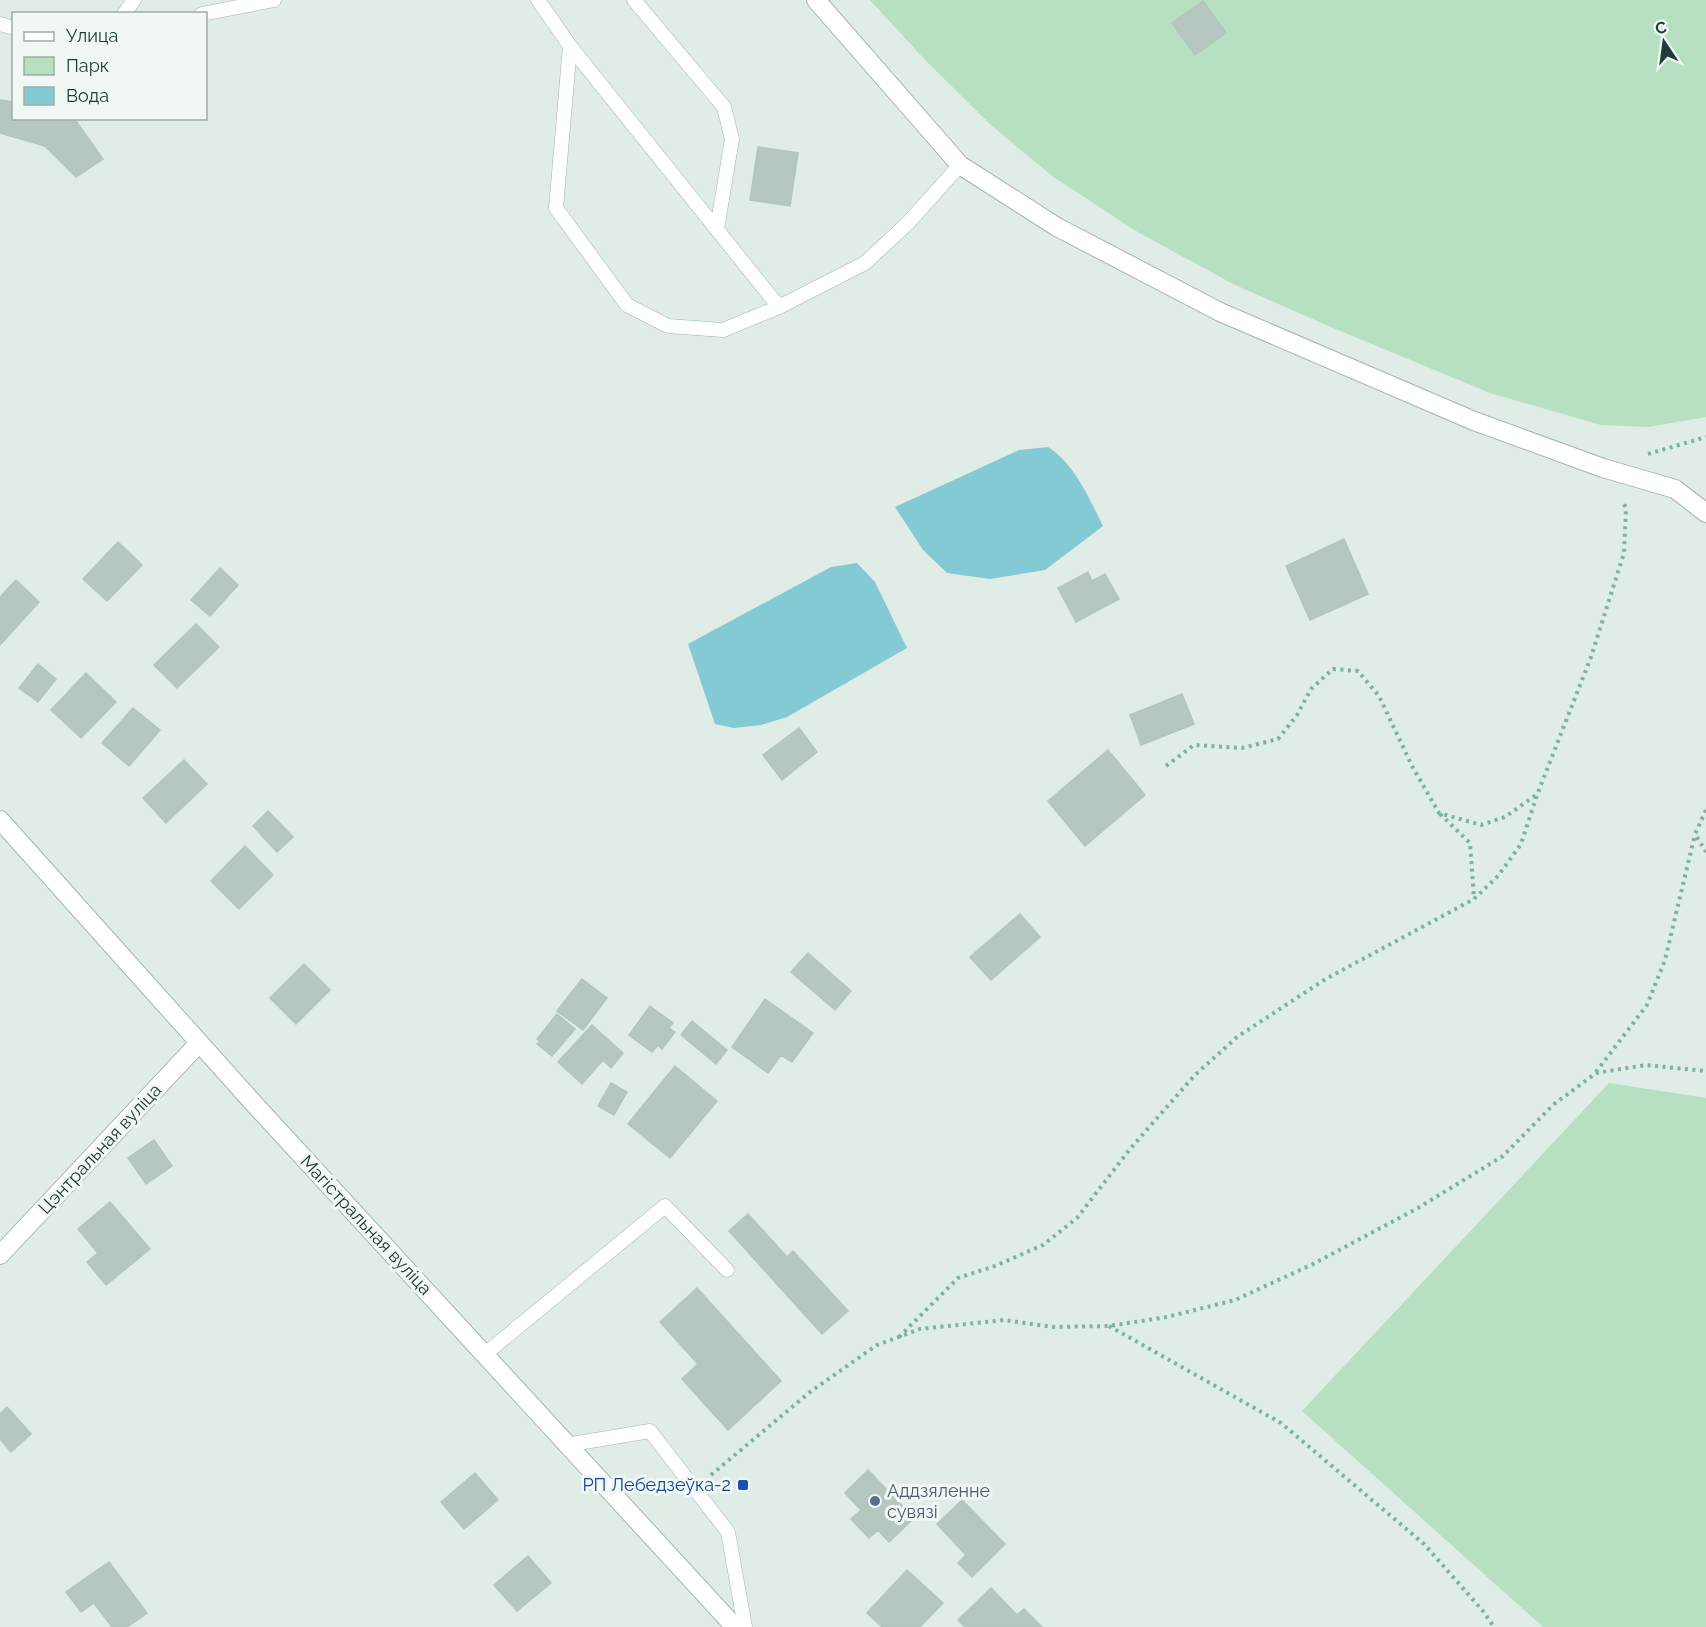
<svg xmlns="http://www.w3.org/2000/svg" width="1706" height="1627" font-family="Raleway,sans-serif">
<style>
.green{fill:#b7dfc1}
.water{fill:#84cad5}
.building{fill:#b5c7bf;stroke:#b2c6bd;stroke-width:1.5}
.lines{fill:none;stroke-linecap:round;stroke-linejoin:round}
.lane-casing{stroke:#a3b4ad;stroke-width:15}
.street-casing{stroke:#a3b4ad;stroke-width:20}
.secondary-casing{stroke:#9eb8af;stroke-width:20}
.path{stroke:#7eb2a1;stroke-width:4;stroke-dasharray:3 4.5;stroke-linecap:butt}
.lane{stroke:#fff;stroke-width:14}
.street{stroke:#fff;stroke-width:18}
.secondary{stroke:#fff;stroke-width:18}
.transit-dot{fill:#1a4fb4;stroke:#f1f8f4;stroke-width:2}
.service-dot{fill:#5c6f8a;stroke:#f1f8f4;stroke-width:2}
.labels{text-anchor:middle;stroke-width:6;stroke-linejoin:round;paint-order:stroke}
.street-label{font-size:18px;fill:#203d35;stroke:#f1f8f4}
.transit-label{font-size:18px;fill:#164399;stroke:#f1f8f4;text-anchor:end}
.service-label{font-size:18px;fill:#4e5e75;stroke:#f1f8f4;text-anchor:start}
</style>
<rect width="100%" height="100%" fill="#e0ece6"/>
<!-- green -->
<path class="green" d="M870 0H1706V417L1648 427 1601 425 1490 393 1326 325 1233 284 1136 231 1052 176 991 125 927 62Z
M1609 1083 1706 1098V1627H1543L1302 1411Z"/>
<!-- water -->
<path class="water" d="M1048 447C1075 464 1089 498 1103 526L1045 570 990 579 947 573 923 550 895 507 1019 450Z
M857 563 875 582 907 648 787 717 761 725 734 728 715 724 688 644 831 567Z"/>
<!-- building -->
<path class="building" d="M1203 1 1226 33 1195 55 1172 23Z
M0 100 14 102V118H74L103 159 76 177 45 146 0 133Z
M758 147 798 153 790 206 750 200Z
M1344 539 1368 594 1310 620 1286 566Z
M118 542 142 565 107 601 83 579Z
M220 568 238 585 210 616 191 600Z
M1088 572 1092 581 1105 574 1119 599 1076 622 1058 588Z
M16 580 39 602 0 645V597Z
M196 624 219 647 177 688 154 665Z
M38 664 56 679 38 702 19 688Z
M86 673 116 702 81 738 51 710Z
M1182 694 1194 724 1141 745 1130 715Z
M133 708 160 730 129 766 102 743Z
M799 728 817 752 782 780 763 755Z
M1108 750 1145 795 1085 846 1048 801Z
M184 760 207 784 166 823 143 798Z
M268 811 293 837 277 852 253 826Z
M245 846 273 875 239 909 211 881Z
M1020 914 1040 937 991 980 970 957Z
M808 953 851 991 835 1010 791 972Z
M304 964 330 990 296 1024 270 998Z
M582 979 607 998 583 1030 557 1011Z
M765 999 813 1033 792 1062 781 1055 768 1073 732 1047Z
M650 1006 673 1023 669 1028 675 1032 662 1049 658 1045 652 1052 629 1035Z
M557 1014 575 1029 552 1056 537 1044 540 1041 537 1039Z
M692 1021 727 1050 716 1064 681 1035Z
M592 1025 623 1053 611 1068 603 1060 582 1084 558 1062Z
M675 1066 717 1101 670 1158 628 1124Z
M611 1083 627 1092 614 1115 598 1106Z
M154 1140 172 1166 146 1184 128 1158Z
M110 1202 150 1249 106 1285 87 1262 98 1253 78 1229Z
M748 1214 787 1257 793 1251 848 1311 822 1334 729 1231Z
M697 1288 781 1381 728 1430 682 1379 698 1364 660 1322Z
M7 1407 31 1434 11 1452 0 1439V1414Z
M868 1470 914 1518 889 1542 878 1530 869 1538 851 1519 861 1510 845 1493Z
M475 1473 498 1500 464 1529 441 1502Z
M962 1500 1005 1544 972 1577 958 1563 966 1555 937 1524Z
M528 1556 551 1583 517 1611 494 1585Z
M109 1562 147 1613 127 1627H112L94 1603 81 1612 66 1592Z
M907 1570 943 1603 920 1627H882L867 1613Z
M991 1588 1017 1615 1024 1609 1042 1627H965L958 1620Z"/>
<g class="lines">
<defs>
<path id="lane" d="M538 0 570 46 779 307 865 263 908 223 960 165
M634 0 724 107 732 139 717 229
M124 14 134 0
M202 14 274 0
M0 24 14 28
M570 46 556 208 627 305 668 326 723 330 779 307
M485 1354 665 1206 727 1270
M566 1445 650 1431 728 1532 745 1627"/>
<path id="street" d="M816 0 960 165 1057 227 1220 312 1474 421 1603 468 1675 489 1706 513
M0 1255 199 1043"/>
<path id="secondary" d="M0 820 256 1106 735 1627"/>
</defs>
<!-- lane casing -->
<use href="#lane" class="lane-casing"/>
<!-- street casing -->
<use href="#street" class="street-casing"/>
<!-- secondary casing -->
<use href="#secondary" class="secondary-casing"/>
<!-- path -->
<path class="path" d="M1648 454 1706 437
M1166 766 1194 745 1242 748 1278 739 1297 715 1311 689 1333 669 1358 671 1379 696 1412 766 1439 813 1481 825 1505 817 1536 795
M1706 810 1695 834 1706 852
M1440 814 1470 843 1474 899
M1596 1072 1647 1005 1665 960 1695 834
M1109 1326 1281 1423 1424 1544 1483 1611 1494 1627
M899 1337 958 1278 995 1266 1043 1245 1077 1218 1130 1149 1194 1076 1237 1037 1324 980 1474 899 1498 876 1521 844 1537 795 1591 657 1624 553 1626 508 1622 501
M711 1475 810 1392 877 1345 920 1329 1004 1320 1053 1327 1109 1326 1167 1317 1235 1300 1313 1264 1418 1208 1503 1156 1553 1105 1596 1073 1646 1065 1706 1071"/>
<!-- lane -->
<use href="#lane" class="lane"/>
<!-- street -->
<use href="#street" class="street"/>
<!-- secondary -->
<use href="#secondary" class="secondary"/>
</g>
<!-- markers -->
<rect class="transit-dot" x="737" y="1479" width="12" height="12" rx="3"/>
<circle class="service-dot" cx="875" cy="1501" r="6"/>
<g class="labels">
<!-- street labels -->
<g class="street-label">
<text transform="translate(100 1149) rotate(-47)" y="6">Цэнтральная вуліца</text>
<text transform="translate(366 1225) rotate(47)" y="6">Магістральная вуліца</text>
</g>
<!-- transit labels -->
<g class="transit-label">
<text x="731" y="1491">РП Лебедзеўка-2</text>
</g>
<!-- service labels -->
<g class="service-label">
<text x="887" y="1497">Аддзяленне<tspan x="887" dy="21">сувязі</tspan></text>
</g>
</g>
<!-- legend -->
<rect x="12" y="12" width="195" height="108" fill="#f1f8f4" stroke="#9dada8" stroke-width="1.5"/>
<rect x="24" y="32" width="30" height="9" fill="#ffffff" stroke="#9dada8" stroke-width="1.5"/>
<text x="66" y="42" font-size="18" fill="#203d35">Улица</text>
<rect x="24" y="57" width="30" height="18" fill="#b7dfc1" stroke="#9dada8" stroke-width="1.5"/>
<text x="66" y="72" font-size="18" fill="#203d35">Парк</text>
<rect x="24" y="87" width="30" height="18" fill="#84cad5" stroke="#9dada8" stroke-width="1.5"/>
<text x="66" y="102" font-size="18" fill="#203d35">Вода</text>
<!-- north arrow -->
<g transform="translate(1664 42) rotate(347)" stroke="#f1f8f4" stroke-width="4.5" paint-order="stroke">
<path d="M0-4.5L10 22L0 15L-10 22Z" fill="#203d35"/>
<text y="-9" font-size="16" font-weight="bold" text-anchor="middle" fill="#203d35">С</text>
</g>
</svg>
